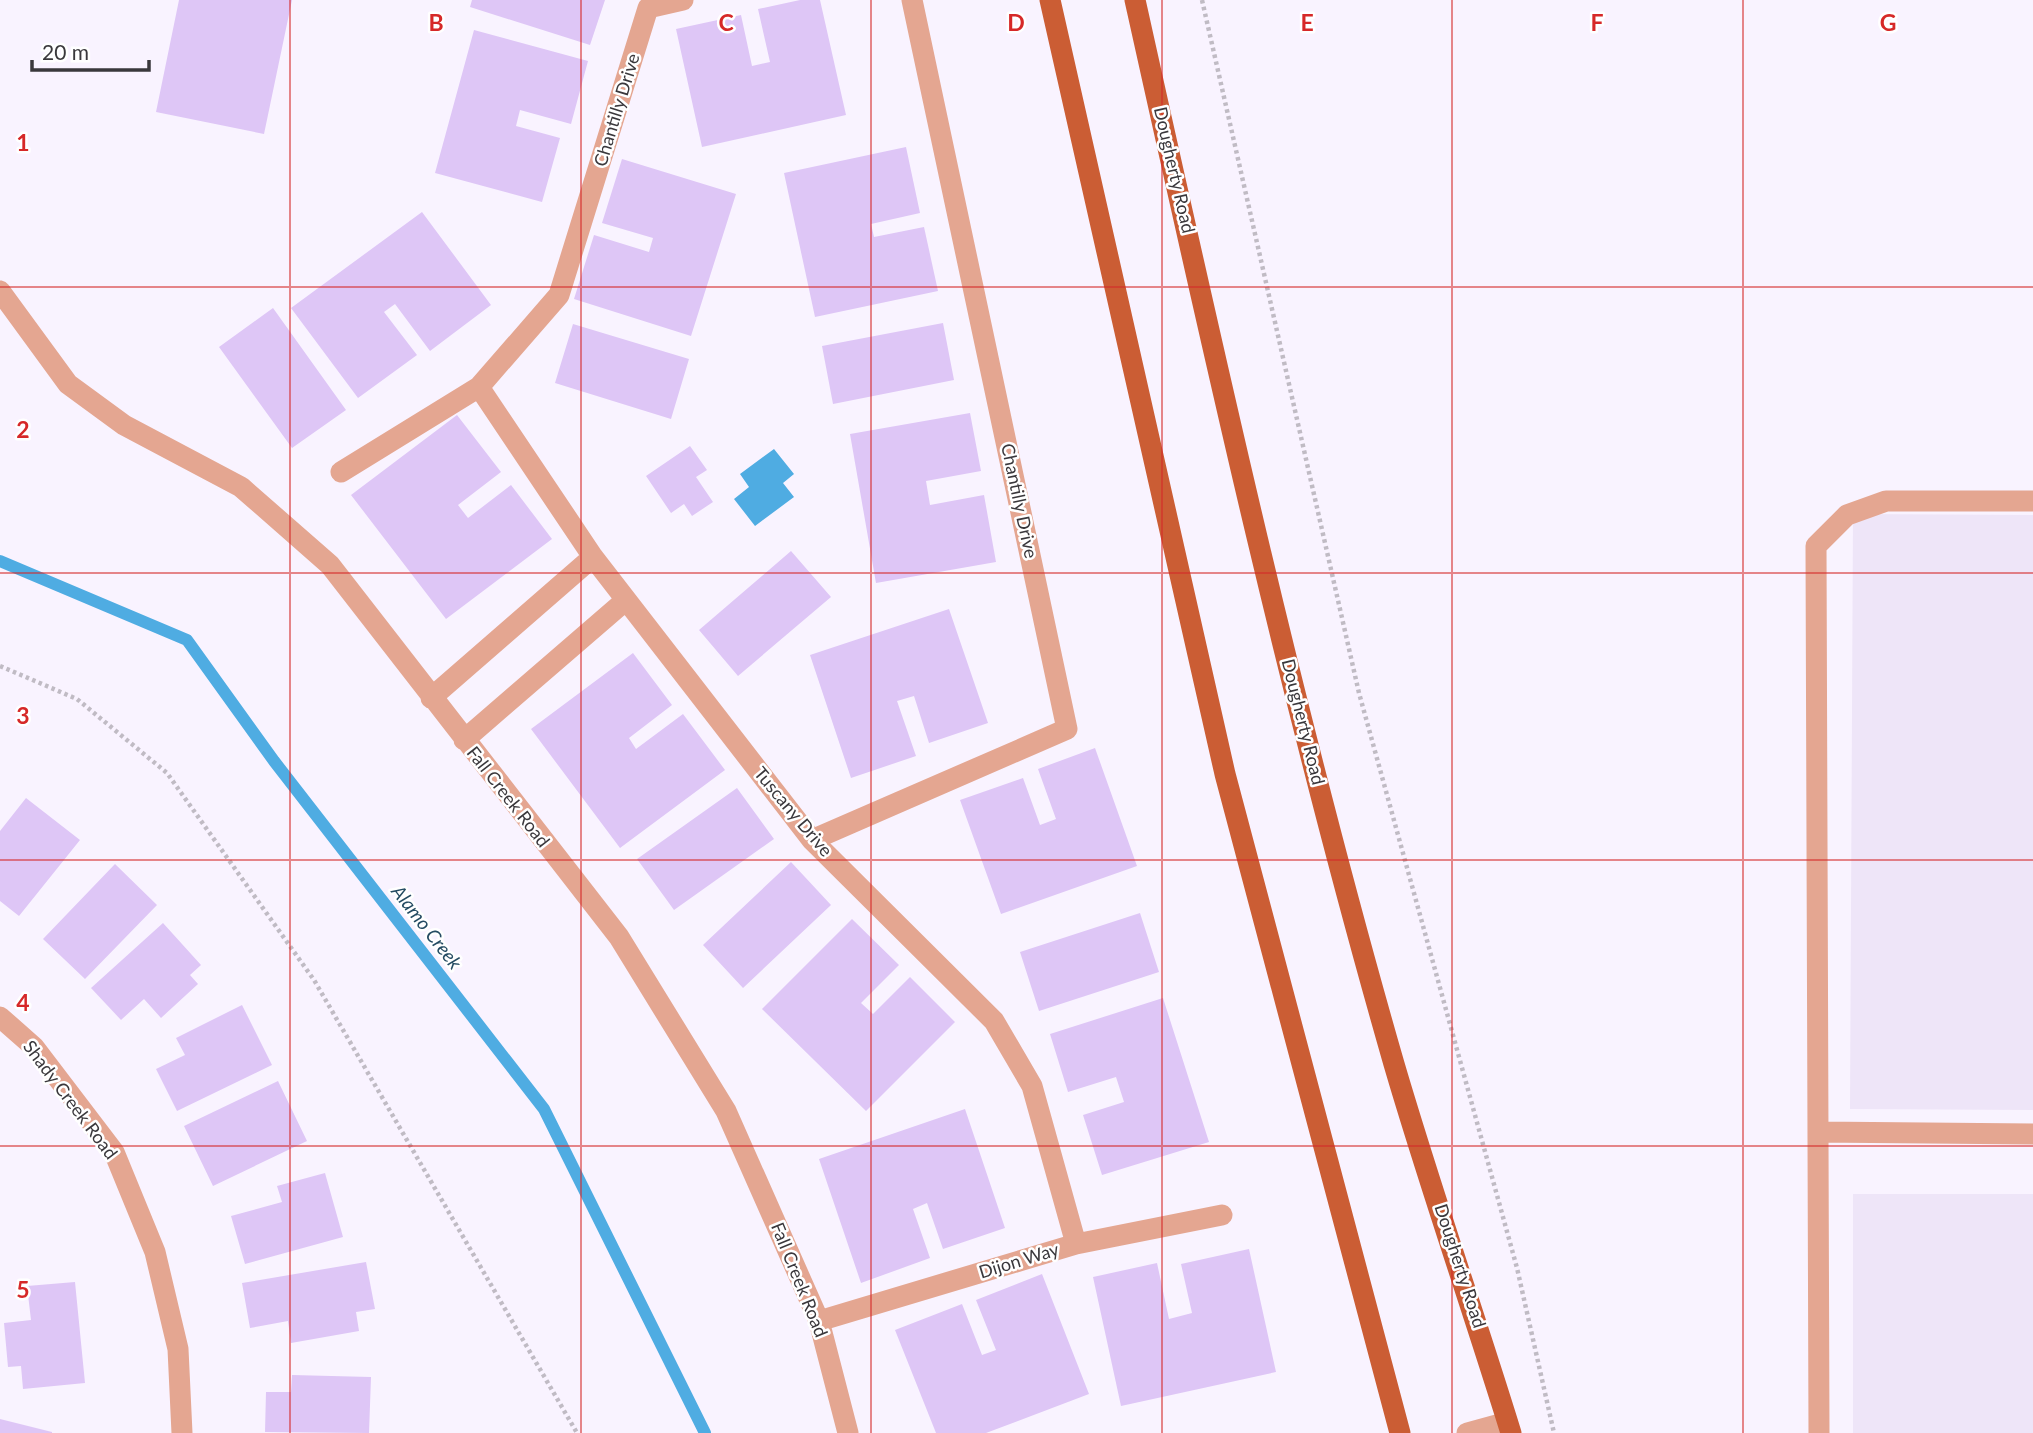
<svg xmlns="http://www.w3.org/2000/svg" width="2033" height="1433" font-family="Lato,sans-serif">
<style>
.built{fill:#eee5f8}
.water{fill:#4face2}
.lines{fill:none;stroke-linecap:round;stroke-linejoin:round}
.stream{stroke:#4face2;stroke-width:12}
.building{fill:#dec6f6}
.path{stroke:#c0bbc4;stroke-width:4.5;stroke-dasharray:3.5 3.5;stroke-linecap:butt}
.minor{stroke:#e4a691;stroke-width:21}
.major{stroke:#cb5d34;stroke-width:21}
.grid{fill:none;stroke:#d62828;stroke-width:2;stroke-opacity:0.55}
.labels{text-anchor:middle;stroke-width:5;stroke-linejoin:round;paint-order:stroke}
.street-label{font-size:18px;fill:#3a383c;stroke:#fff}
.water-label{font-size:19px;font-style:italic;fill:#244b62;stroke:#fff}
.grid-label{font-size:23px;text-anchor:middle;font-weight:bold;fill:#d62828;stroke:#fff;stroke-width:5;stroke-linejoin:round;paint-order:stroke}
</style>
<rect width="100%" height="100%" fill="#f9f3ff"/>
<!-- built -->
<path class="built" d="M1853 514 2033 515V1110L1850 1109Z
M1853 1194H2033V1433H1853Z"/>
<!-- water -->
<path class="water" d="M774 449 794 474 783 483 794 497 755 526 734 499 749 487 740 474Z"/>
<g class="lines">
<!-- stream -->
<path class="stream" d="M0 561 187 640 274 761 544 1109 705 1433"/>
</g>
<!-- building -->
<path class="building" d="M179 0H292L264 134 156 112Z
M472 0H605L590 45 470 7Z
M800 0H820L846 115 702 147 676 29 741 15 752 66 770 62 758 9Z
M474 30 588 61 571 124 520 110 516 126 560 138 542 202 435 173Z
M906 147 920 213 871 224 874 237 924 227 938 291 815 317 784 173Z
M622 159 736 194 691 336 574 299 594 235 649 252 653 238 602 223Z
M422 212 491 305 430 351 395 304 384 312 417 355 358 398 291 308Z
M273 308 346 410 292 448 219 347Z
M943 323 954 380 833 404 822 346Z
M573 324 689 359 671 419 555 383Z
M970 413 981 471 926 481 930 505 984 495 996 562 876 583 850 434Z
M457 415 501 472 458 505 468 518 511 485 552 539 446 619 351 495Z
M690 446 707 470 696 477 713 502 692 516 684 504 671 513 646 476Z
M791 551 831 597 738 676 699 630Z
M949 609 988 723 929 743 914 696 897 701 916 756 851 778 810 655Z
M633 653 672 705 629 738 636 749 683 714 725 770 620 848 531 729Z
M1095 748 1137 866 1001 914 960 800 1023 778 1040 825 1056 819 1038 769Z
M737 788 774 839 674 910 637 859Z
M26 798 80 840 19 916 0 901V831Z
M791 862 831 905 743 988 703 945Z
M115 864 157 905 85 979 43 939Z
M1140 913 1159 972 1039 1011 1020 952Z
M852 919 899 965 861 1003 873 1014 910 977 955 1022 866 1111 762 1009Z
M163 923 201 965 190 975 198 984 161 1018 144 999 121 1020 91 988Z
M1163 998 1209 1142 1102 1175 1083 1115 1124 1102 1116 1077 1068 1092 1050 1034Z
M242 1005 272 1065 177 1111 156 1069 185 1055 176 1038Z
M278 1081 307 1141 213 1186 184 1126Z
M965 1109 1005 1228 943 1249 927 1203 913 1209 930 1258 861 1283 819 1159Z
M325 1173 343 1237 245 1264 231 1216 282 1202 277 1186Z
M1249 1249 1276 1372 1121 1406 1093 1277 1157 1263 1169 1319 1192 1313 1181 1264Z
M366 1262 375 1309 356 1312 359 1331 291 1343 288 1321 250 1328 242 1283Z
M1042 1274 1089 1394 986 1433H936L895 1330 962 1304 982 1355 996 1350 976 1300Z
M75 1282 85 1383 23 1389 21 1366 8 1367 4 1323 31 1320 27 1286Z
M292 1375 371 1377 369 1433 265 1432 266 1392H291Z
M0 1419 52 1432V1433H0Z"/>
<g class="lines">
<!-- path -->
<path class="path" d="M1202 0 1359 693 1517 1268 1554 1433
M0 666 77 699 167 773 314 980 577 1433"/>
<!-- minor -->
<path class="minor" d="M0 291 68 384 124 425 241 487 330 565 619 937 726 1111 819 1321 848 1433
M479 387 593 557 812 840 994 1021 1032 1086 1076 1244
M341 472 479 387 559 295 648 8 683 0
M431 698 593 557
M464 740 626 600
M812 840 1067 729 912 0
M0 1017 34 1047 114 1152 155 1252 178 1349 182 1433
M1818 1132 2033 1134
M819 1321 1076 1244 1222 1215
M1467 1433 1507 1422
M1819 1433 1816 546 1847 515 1886 501H2033"/>
<!-- major -->
<path class="major" d="M1050 0 1225 774 1400 1433
M1135 0C1214 356 1293 713 1394 1064 1430 1187 1473 1310 1511 1433"/>
</g>
<!-- grid -->
<path class="grid" d="M290 0V1433M581 0V1433M871 0V1433M1162 0V1433M1452 0V1433M1743 0V1433M0 287H2033M0 573H2033M0 860H2033M0 1146H2033"/>
<g class="labels">
<!-- street labels -->
<g class="street-label">
<text transform="translate(617 110) rotate(-73)" y="6">Chantilly Drive</text>
<text transform="translate(1174 170) rotate(77)" y="6">Dougherty Road</text>
<text transform="translate(1019 501) rotate(78)" y="6">Chantilly Drive</text>
<text transform="translate(1303 722) rotate(76)" y="6">Dougherty Road</text>
<text transform="translate(508 797) rotate(52)" y="6">Fall Creek Road</text>
<text transform="translate(793 812) rotate(50)" y="6">Tuscany Drive</text>
<text transform="translate(70 1100) rotate(53)" y="6">Shady Creek Road</text>
<text transform="translate(1019 1261) rotate(-17)" y="6">Dijon Way</text>
<text transform="translate(1460 1266) rotate(72)" y="6">Dougherty Road</text>
<text transform="translate(799 1280) rotate(68)" y="6">Fall Creek Road</text>
</g>
<!-- water labels -->
<g class="water-label">
<text transform="translate(427 927) rotate(52)" y="7">Alamo Creek</text>
</g>
</g>
<g class="grid-label">
<text x="436" y="31">B</text>
<text x="726" y="31">C</text>
<text x="1016" y="31">D</text>
<text x="1307" y="31">E</text>
<text x="1597" y="31">F</text>
<text x="1888" y="31">G</text>
<text x="23" y="151">1</text>
<text x="23" y="438">2</text>
<text x="23" y="724">3</text>
<text x="23" y="1011">4</text>
<text x="23" y="1298">5</text>
</g>
<!-- scale -->
<path d="M32 60v10h117v-10" fill="none" stroke="#3a383c" stroke-width="3.5"/>
<text x="42" y="60" font-size="21" fill="#3a383c" stroke="#ffffff" stroke-width="5" paint-order="stroke">20 m</text>
</svg>
